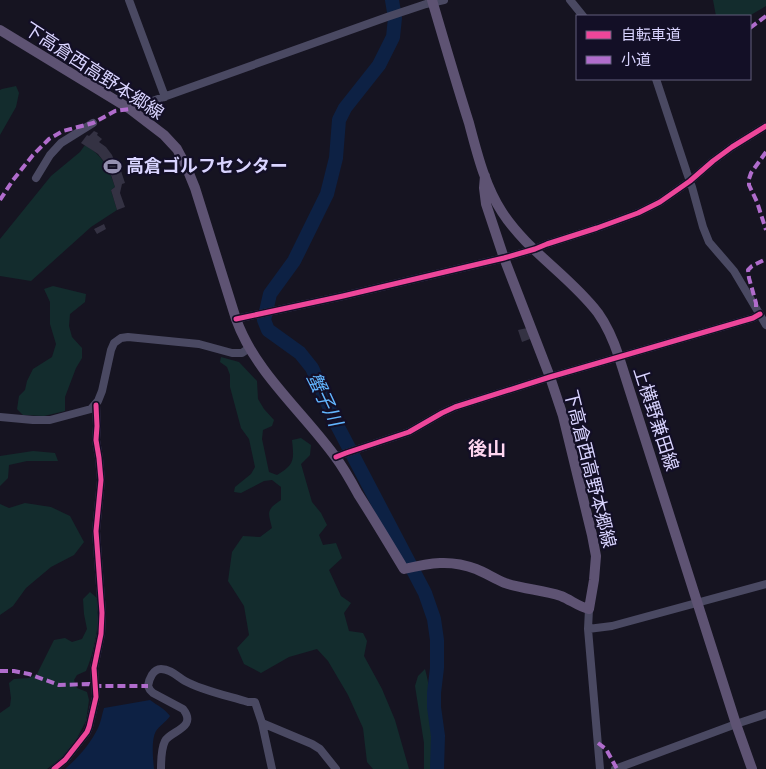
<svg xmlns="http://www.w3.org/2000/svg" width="766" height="769" font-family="Ubuntu,'Noto Sans JP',sans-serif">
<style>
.green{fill:#132c2d}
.water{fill:#0d2144}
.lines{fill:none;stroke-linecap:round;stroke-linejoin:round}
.river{stroke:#0d2144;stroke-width:14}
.building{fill:#343243}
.minor{stroke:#4a4962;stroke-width:8}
.major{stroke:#5e5373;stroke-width:10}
.quiet{stroke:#b06ccc;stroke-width:4;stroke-dasharray:8 4;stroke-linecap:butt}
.cycleway-casing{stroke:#130f26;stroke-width:8}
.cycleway{stroke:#ed469a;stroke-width:5}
.labels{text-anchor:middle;stroke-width:4.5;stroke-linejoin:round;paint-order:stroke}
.street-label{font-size:18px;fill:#d9d4ff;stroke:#130f26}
.poi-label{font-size:18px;font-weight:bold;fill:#d9d4ff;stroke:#130f26;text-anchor:start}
.water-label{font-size:19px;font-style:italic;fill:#62b6ff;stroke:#130f26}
.neighbourhood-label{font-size:19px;font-weight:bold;fill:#ffd6f0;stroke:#130f26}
</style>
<rect width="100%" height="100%" fill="#161421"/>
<!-- green -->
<path class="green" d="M713 0H766V6L749 16H716Z
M16 86 19 93 16 107 0 135V90L2 89Z
M85 145C103 156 109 168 115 187L111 190 117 210 91 227 31 281 0 276V239L51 176 80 152Z
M53 286 86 294 85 302 70 314 69 326 72 337 82 348V358L76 368 65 397V411L44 416 23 415 17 409 19 396 25 390 27 381 33 369 52 357 56 344 50 324V302L44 289Z
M221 357 239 362 257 381 258 399 264 409 274 420 272 426 263 430 262 439 269 472 277 475C295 464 294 460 292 440L301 438 311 445 310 455 301 464 312 502 321 513 327 525 319 535 323 545 336 543 342 558 329 570 341 596 351 603 344 613 349 631 363 633 367 641 364 656 382 689 395 720 409 769H373L367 762 363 728 348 695 328 661 317 649 289 657 261 673 244 664 237 648 249 635 244 606 228 581 232 552 243 536 260 537 272 528C268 512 266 510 281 500V487L272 480 264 481 241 493 234 492 235 487 251 474 255 467 249 439 241 428 230 387V375L227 367 220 362Z
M33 451 55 453 58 461H27L9 465 8 478 0 486V456Z
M25 503 51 507 70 516 84 542 74 555 51 567 26 588 13 606 0 615V504L9 508Z
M90 592 97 598C97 606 98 615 98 623 96 639 92 657 86 671L77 675 74 680 77 688 87 692 89 700 86 721 76 740 62 757 47 769H0V713L10 706 11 698 9 683 14 679 29 678 37 674 54 640 65 638 72 642 82 639 87 629 84 614 83 599Z
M425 669C434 701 432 736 431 769H424V743L415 686 418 676Z"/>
<!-- water -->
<path class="water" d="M150 700C158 706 164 708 170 716 166 722 159 726 156 731 151 740 153 759 154 769H65C78 758 91 743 98 728 101 722 102 714 104 708Z"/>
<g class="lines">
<!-- river -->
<path class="river" d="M392 0 395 18 393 37 379 65 345 108 339 120 336 158 327 194 294 261 270 294 264 320 268 330 300 353 312 368 337 425 425 593 434 619 437 640V668L434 693V707L438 736 437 769"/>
</g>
<!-- building -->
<path class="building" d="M94 131 98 133 97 135 102 139 99 142 106 147 112 155 119 172 121 171 125 183 122 184 120 193 125 207 117 210 111 190 115 187 111 175 105 163 98 154 92 150 81 143 87 135 89 136Z
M104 224 106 229 97 234 94 229Z
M527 328 530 339 522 342 518 330Z"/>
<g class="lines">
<!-- minor -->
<path class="minor" d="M129 0 165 97
M570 0 583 16
M656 79 687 173 692 187 703 227 709 242 734 271 766 325
M130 109 387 17 426 4 444 0
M36 178 50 155 61 143 93 123
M236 319 343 296 504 258 535 249 547 244 597 228 638 213 660 202 690 181 713 161 732 147 766 126
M0 417 33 420H50L91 409 98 401 102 391 111 350 114 343 121 338 128 337 199 344 232 353H242L249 348
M336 457 346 453 409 432 442 413 455 407 550 377 753 318 760 314
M589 609 588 629 600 769
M588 629 612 626 766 584
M262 723 312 744 320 749 336 769
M54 769 65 760 87 732 89 727 96 697 94 668 101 634 102 613 96 531 101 480 99 458 96 440 97 426 96 405
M161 769C161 761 161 749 165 741 170 731 198 728 183 709L153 693 150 690 148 686C149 679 153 669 161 669 171 669 178 677 185 681 203 691 229 696 248 702H255L262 723 272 769
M615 769 736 724 766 714"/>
<!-- major -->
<path class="major" d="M432 0C444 41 456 82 469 123 477 153 485 186 502 212 527 251 570 276 598 313 608 327 614 342 619 357L736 724 752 769
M0 30 130 109 164 135 177 149 186 166 195 188 236 319C255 372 301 410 334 455 343 467 351 481 358 494 374 519 389 544 404 569 430 563 450 559 476 569 486 573 495 579 505 583 523 589 543 590 561 596 571 600 579 607 589 609L594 580 596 556 592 535 563 416 550 377 504 258 486 204 484 188 485 176"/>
<!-- quiet -->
<path class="quiet" d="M750 28 766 16
M766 152 751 173 749 179V185L757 202 766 230
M0 200 13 180 33 155 49 139 63 131 93 123 115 111 130 109
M756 307V303L749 278 748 270 752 266 766 259
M0 671H14L29 674 59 685 89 684 95 686H148
M598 743 606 749 617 769"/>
<defs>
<path id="cycleway" d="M236 319 343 296 504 258 535 249 547 244 597 228 638 213 660 202 690 181 713 161 732 147 766 126
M336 457 346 453 409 432 442 413 455 407 550 377 753 318 760 314
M54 769 65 760 87 732 89 727 96 697 94 668 101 634 102 613 96 531 101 480 99 458 96 440 97 426 96 405"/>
</defs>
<!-- cycleway casing -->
<use href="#cycleway" class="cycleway-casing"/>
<!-- cycleway -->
<use href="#cycleway" class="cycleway"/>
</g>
<!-- icons -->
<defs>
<symbol id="stadium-bare" viewBox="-9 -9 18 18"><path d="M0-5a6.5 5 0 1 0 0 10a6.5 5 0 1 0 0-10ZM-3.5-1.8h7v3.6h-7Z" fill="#9591b1" stroke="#130f26" stroke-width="2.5" paint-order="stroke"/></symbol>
</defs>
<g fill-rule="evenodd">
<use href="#stadium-bare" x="100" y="154" width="25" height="25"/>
</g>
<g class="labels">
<!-- street labels -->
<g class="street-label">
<text transform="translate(94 71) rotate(33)" y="6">下高倉西高野本郷線</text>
<text transform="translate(656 419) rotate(72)" y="6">上横野兼田線</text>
<text transform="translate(590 469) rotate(76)" y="6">下高倉西高野本郷線</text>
</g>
<!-- poi labels -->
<g class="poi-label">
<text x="126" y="172">高倉ゴルフセンター</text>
</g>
<!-- water labels -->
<g class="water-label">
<text transform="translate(325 399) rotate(65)" y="7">蟹子川</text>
</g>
<!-- neighbourhood labels -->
<g class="neighbourhood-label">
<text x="487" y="455">後山</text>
</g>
</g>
<!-- legend -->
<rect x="576" y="15" width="175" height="65" fill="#130f26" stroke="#625e7d"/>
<rect x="586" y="31" width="25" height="8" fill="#ed469a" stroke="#625e7d"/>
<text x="621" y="40" font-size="15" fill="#d9d4ff">自転車道</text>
<rect x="586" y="56" width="25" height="8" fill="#b06ccc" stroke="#625e7d"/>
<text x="621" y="65" font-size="15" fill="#d9d4ff">小道</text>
</svg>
